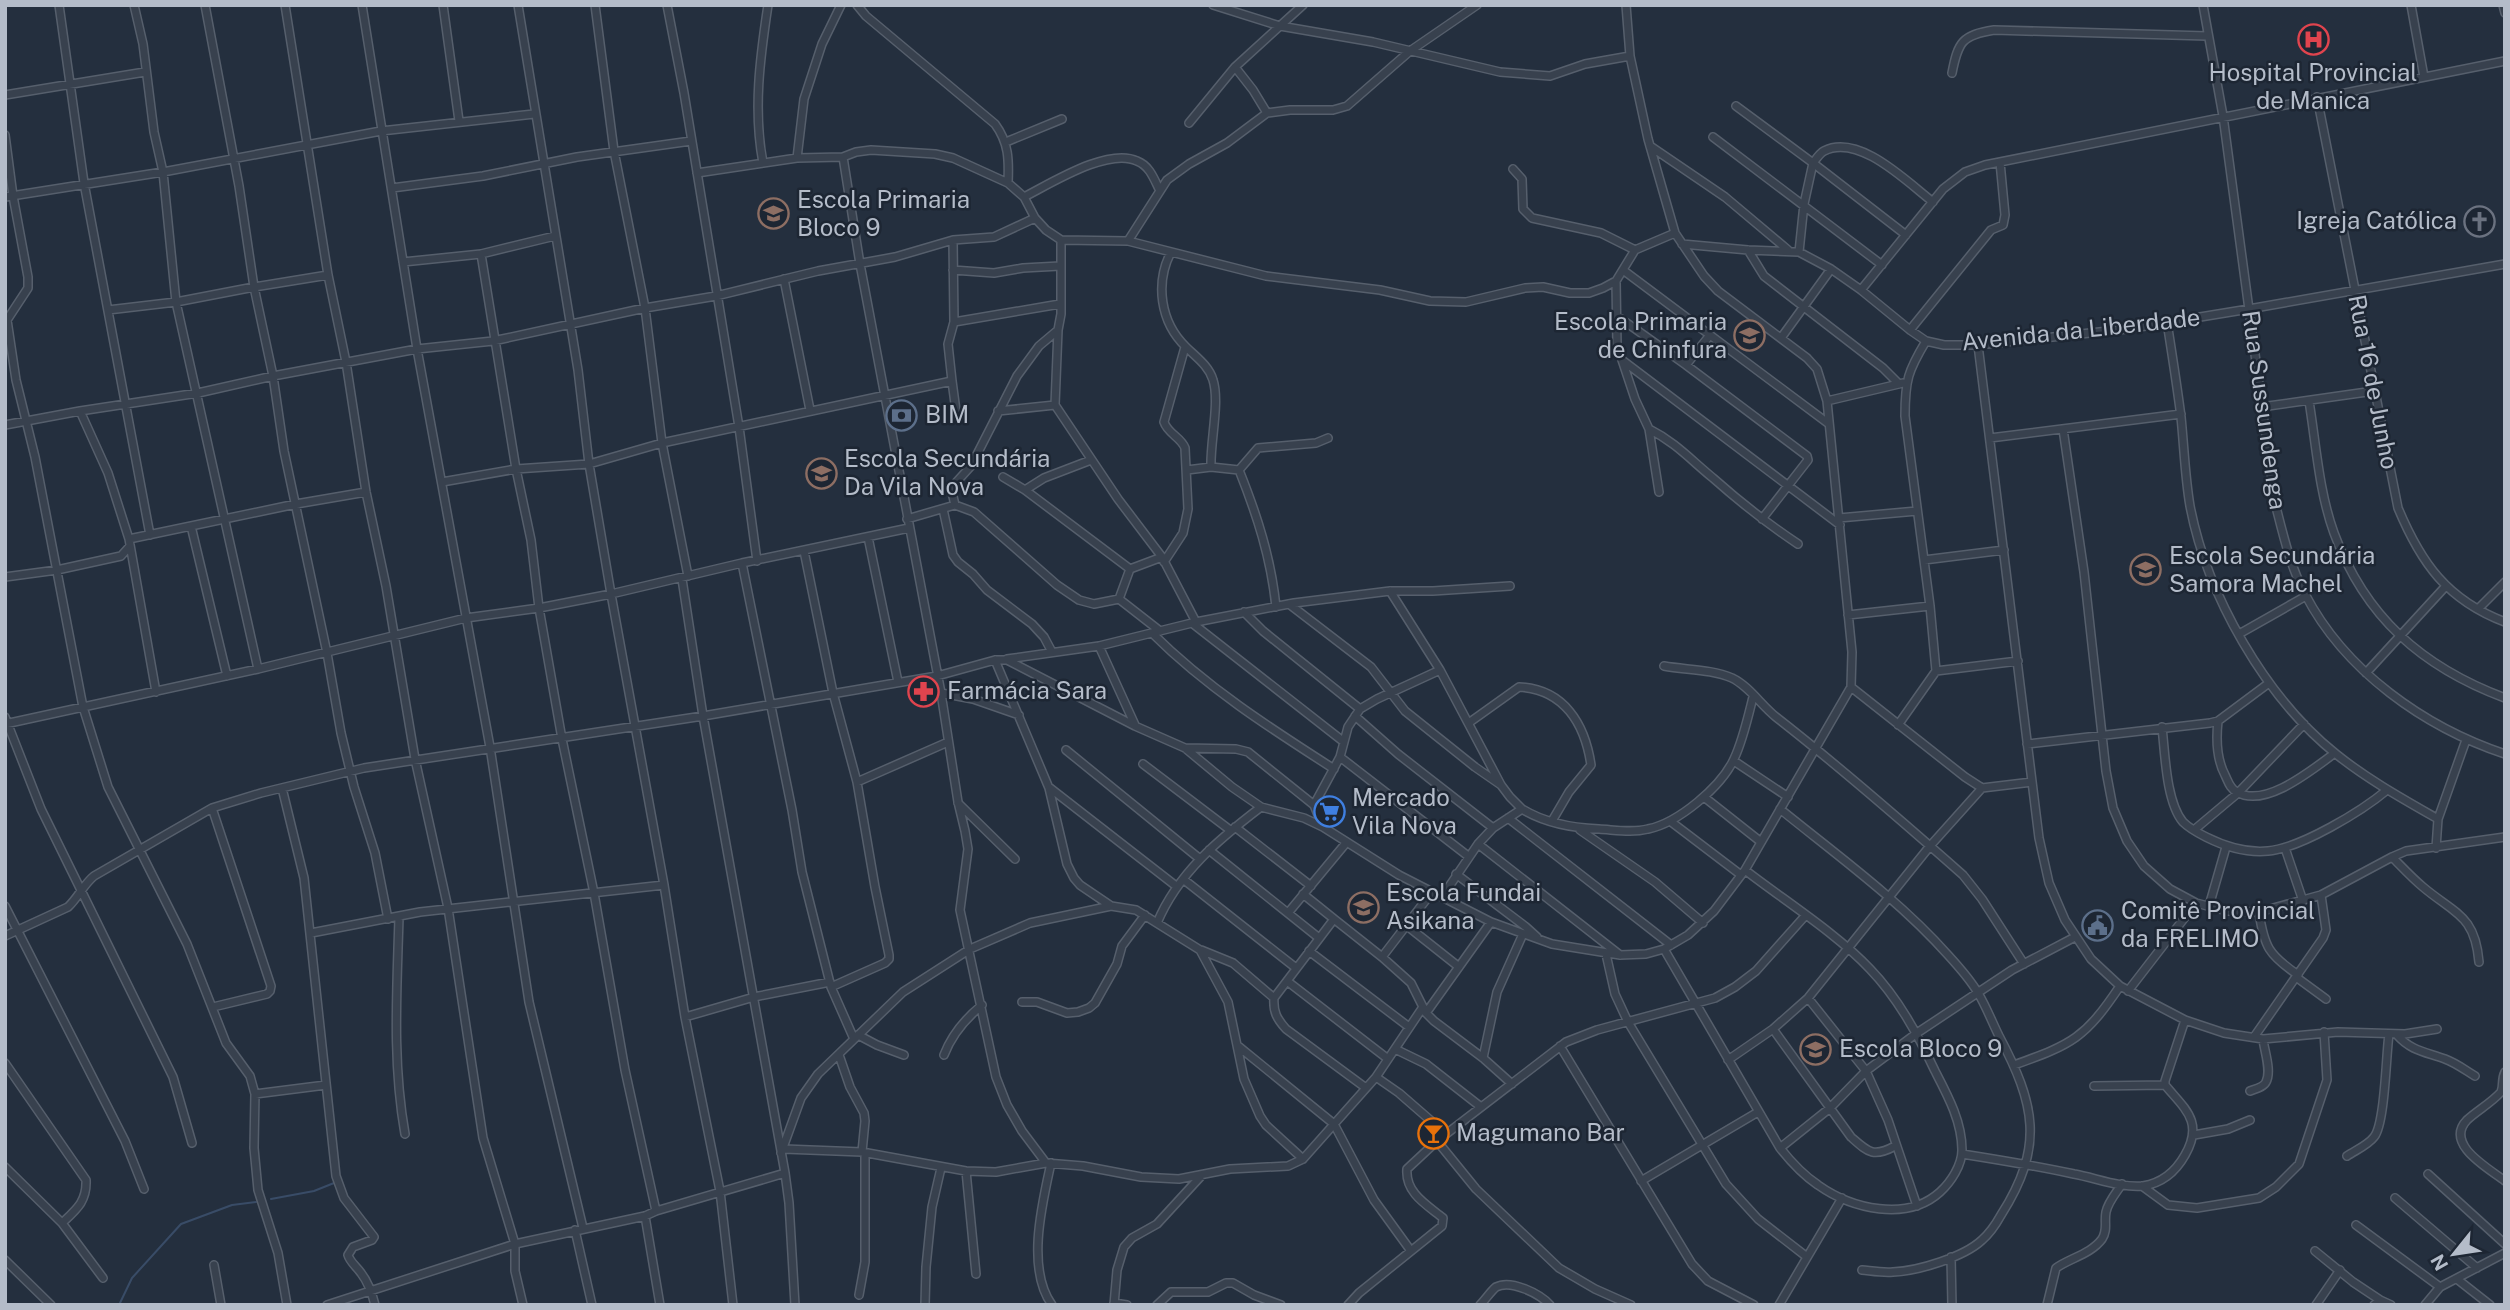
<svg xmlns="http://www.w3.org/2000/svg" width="2510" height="1310" font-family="'Public Sans',sans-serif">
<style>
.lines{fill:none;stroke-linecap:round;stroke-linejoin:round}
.stream{stroke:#394c67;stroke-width:2}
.street-casing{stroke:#565f6c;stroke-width:10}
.street{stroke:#38414e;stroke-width:7}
.labels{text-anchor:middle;stroke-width:5;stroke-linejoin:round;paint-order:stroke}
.poi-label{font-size:24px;fill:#b4bcc9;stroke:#1d2633;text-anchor:start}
.street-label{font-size:24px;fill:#b4bcc9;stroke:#1d2633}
</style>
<rect width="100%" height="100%" fill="#242f3e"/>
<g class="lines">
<!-- stream -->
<path class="stream" d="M271 1199 314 1191 334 1183
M119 1305 132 1278 181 1224 232 1205 256 1202"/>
<defs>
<path id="street" d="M59 5 84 183 150 535
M134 5 143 44 154 132 163 172 176 302 258 669
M205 5 239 186 254 287 328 275
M285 5 328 275 346 362 366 492 386 586 415 759 448 908 483 1138 515 1244V1271L523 1305
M362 5 417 349 490 747 529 1002 583 1228
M443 5 459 121
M518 5 578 370 589 464 611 594 664 885 685 1017 720 1191 733 1305
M595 5 614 151 645 308 662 443 688 576
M667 5 684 93 739 427 757 561
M857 5 866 16 995 124C1009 143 1009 160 1008 183
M1213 5 1280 26 1373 42 1500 72 1550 76 1585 64 1630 56
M2203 5 2223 116 2275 503C2283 534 2290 566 2305 594 2345 671 2424 727 2505 754
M2411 5 2424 77
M2503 5 2505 13
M1235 67 1253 90 1267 113
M1952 73C1958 42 1962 35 1994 30L2207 36
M5 95 145 72
M2317 97 2398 508C2421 563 2447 600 2505 622
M1736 106 1813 163C1816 159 1820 153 1824 151 1859 133 1907 182 1933 202
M1189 123 1235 67 1303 5
M5 135 13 196 28 277V288L7 320 16 380 35 457 83 707 108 787 187 944 226 1043 250 1076 255 1094 326 1085
M1713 137 1882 265
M1006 142 1062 119
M1650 146 1725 197 1788 250
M843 157 860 264 941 693 958 802 965 831 968 849 960 910 996 1077 1007 1105 1022 1131 1046 1163
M797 158 804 99 822 44 841 5
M763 163C753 110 760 58 768 5
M1513 169 1522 179 1523 209 1532 218 1601 233 1635 250
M697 173 797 158 843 157 856 152 871 150 935 154 953 158 1008 183 1024 197 1035 218 1046 230 1061 240V314L1058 330 1039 346 1017 376 971 466 951 488 955 505 907 519
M392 188 483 176 577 157 691 141
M5 197 163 172 381 131 534 114
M1024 197C1050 184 1108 147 1137 161 1150 166 1154 179 1160 191
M953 240 954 322
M1061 240 1128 241 1266 276 1380 290 1430 301 1466 302 1525 288 1543 287 1570 293H1589L1603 288 1616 281 1635 250 1675 233
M1128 241 1167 180 1189 164 1227 143 1267 113 1290 110H1333L1347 106 1410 51 1477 5
M1682 244 1748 250 1799 252 1831 269 1861 290 1910 330 1926 341 1944 345H1978L2127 329 2249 309 2505 264
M1748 250 1764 276 1883 368 1899 384
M1171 252C1155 283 1160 322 1186 347 1196 357 1209 366 1213 380 1220 402 1210 442 1211 467
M1799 252 1804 204 1813 163 1906 235
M481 254 555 236
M403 262 481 254 516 469 531 540 539 608 562 739 594 893 625 1070 656 1211
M953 270 994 273 1023 268 1060 266
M1623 270 1829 424
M784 279 810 410
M1616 281 1617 345 1635 399 1649 429 1659 492
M1861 290 1943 189 1965 172 1985 165 2505 61
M108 310 176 302 254 287 273 376 284 451 327 653 341 733 354 787 375 853 388 919
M1617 316 1686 365 1807 456 1808 460 1762 519
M2167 322C2172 354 2177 385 2181 417 2184 446 2185 477 2190 506 2207 595 2265 697 2336 754 2367 779 2403 799 2438 819
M1058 330 1055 405 1118 499 1162 557 1196 622
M1910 330 1991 230 2003 225 2005 215 2000 162
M1781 338 1831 269
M1926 341C1908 371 1905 380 1905 416L1930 606 1936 671
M1978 345 2039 838 2049 883 2065 920 2091 959 2120 986 2185 1020 2224 1033 2263 1039 2338 1032 2405 1034 2437 1029
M1622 360 1840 525
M1686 365 1710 335
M952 381 956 411
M1827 401 1903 383
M2309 401C2316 444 2319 492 2334 533 2365 617 2422 667 2505 698
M2261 407 2374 391
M80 411 198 393 273 376 417 349 493 341 645 308 716 296 818 271 895 257 953 240 994 237 1035 218
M998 411 1055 405
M5 425 80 411 108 473 129 539 156 692
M1649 429C1675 442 1691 460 1713 478 1740 502 1768 524 1798 544
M2063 429 2084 572 2106 771 2113 808 2127 841 2144 866 2170 889 2196 903 2227 911 2259 912 2321 895 2392 857 2406 851 2505 837
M1990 438 2181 414
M1187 470 1211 467 1239 470 1258 448 1316 443 1328 438
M1239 470C1257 515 1271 558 1276 607
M1003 477 1025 490 1130 569
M442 482 516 469 589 464 662 443 952 381 948 344 954 322 1060 304
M1025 490 1044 478 1091 460
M955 505 974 512 1057 585 1079 600 1094 604 1119 599 1160 631
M943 509 953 555 958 562 973 574 987 590 1032 624 1044 637 1052 652
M1839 518 1917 511
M191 526 227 676
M868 537 898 682
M129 539 296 504 366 492
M804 551 833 693 857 782 875 887 889 955V959L885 963 831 987
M1924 560 2004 550
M1164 562 1183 533 1188 509 1185 448C1181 437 1168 434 1164 422L1185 347
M742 563 792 810 802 872 831 987 854 1039
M5 577 57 570 121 556 130 546
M1390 591 1440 670 1501 785 1510 797 1522 809
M1119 599 1130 569 1162 557
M1289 604 1371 667 1405 711 1475 767 1501 785
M2478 609 2505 582
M1244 612 1263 631 1360 709
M1848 615 1930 606
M1192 623 1344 742
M1152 633C1206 687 1270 728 1334 769
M2239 634 2306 596
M1099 646 1135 725
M1007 659 1099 646 1196 622 1294 603 1390 591H1433L1510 586
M995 660 1049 788 1067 864 1074 878 1080 885 1111 906
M1664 666C1686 670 1711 669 1732 678 1749 686 1761 705 1776 717 1840 767 1902 821 1963 875L1982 899 2024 964
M2366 673 2445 587
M1851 687 1965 777 1982 788 2032 782
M941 693 973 699 1019 715
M1355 716 1398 754 1493 828
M5 717 41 809 173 1077 192 1143
M2218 721C2216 739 2216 758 2225 775 2228 781 2230 789 2237 792 2265 809 2313 769 2335 753
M1470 722 1519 687C1564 689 1585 724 1591 765L1569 792 1552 821
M5 724 258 669 466 618 539 608 611 594 742 563 909 528
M1898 725 1936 671 2018 661
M2162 727C2165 753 2166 802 2183 822 2189 828 2198 833 2206 837 2224 846 2247 853 2268 851 2301 848 2362 811 2387 790
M2027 744 2210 723 2218 721 2269 683
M1185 748 1236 749 1248 752 1314 805 1323 827
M1066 750 1200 859
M1340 757 1468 856
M1734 761 1788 797
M1143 764 1230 830
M857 782 948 742
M282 788 304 878 336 1176 344 1198 374 1237 372 1240 353 1247 348 1255C350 1262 356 1266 361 1273 368 1282 372 1293 375 1305
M1050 788 1176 886
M1704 797 1761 842
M958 803 1015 859
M1314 805 1340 757 1348 727 1360 709 1377 699 1440 670
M212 808 271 986 270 991 267 994 213 1007
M1780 809C1838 856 1899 900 1948 955 1959 967 1970 979 1978 993 1986 1006 1992 1022 1999 1036 2035 1104 2045 1146 2001 1215 1996 1224 1990 1233 1982 1240 1964 1257 1918 1271 1893 1272 1883 1273 1872 1271 1862 1270
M1508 818 1671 945
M1670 821 1741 875
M1235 827 1311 886
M1580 830 1655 882 1703 923
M2194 830 2238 793 2304 724
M1478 844 1620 955
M2285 848 2303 901
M2436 848 2438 819 2466 740
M1209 850 1319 938
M2392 857C2402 867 2412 878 2423 887 2455 914 2475 915 2479 962
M1745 870C1785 901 1836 933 1870 969 1898 998 1918 1035 1935 1071 1948 1096 1962 1122 1962 1150 1962 1165 1951 1182 1940 1192 1907 1222 1852 1209 1818 1185 1803 1175 1791 1162 1780 1148
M1456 874 1526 927 1537 937
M1183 879 1296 968
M1303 894 1334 919
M1442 897 1478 844 1493 828 1522 809C1545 823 1572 828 1599 829 1616 830 1632 833 1648 829 1678 823 1721 787 1734 759 1743 740 1748 717 1753 697
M5 906 125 1141 144 1189
M2209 906 2226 847
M2259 912C2264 947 2269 955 2298 975
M1288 913 1346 843
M399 917C397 990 392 1061 405 1134
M1157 923C1178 873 1219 839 1261 807
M1406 925 1459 967
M311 933 420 912 664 885
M5 936 68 907C78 898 83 885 94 876L212 808 261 793 364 768 703 716 937 676 995 660H1007L1135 726 1185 748 1232 787 1261 807 1304 818 1323 827 1399 875 1491 922 1552 944 1620 955 1646 954 1664 949 1688 935 1714 911 1745 870 1851 687 1852 652 1827 401 1817 369 1807 358 1718 291 1704 276 1675 233 1648 139 1630 56 1626 5
M1664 949 1780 1148 1830 1108 1866 1071 1917 1033 2012 970 2075 937
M1201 950 1233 963 1274 998
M1309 951 1409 1027
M1606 954 1615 994 1628 1022 1726 1184 1758 1219 1807 1257
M1382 957 1411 983 1426 1013 1434 1021 1483 1058 1512 1084
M2296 977 2326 999
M1287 981 1388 1059
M2128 991 2196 903
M1808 998 1866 1071 1888 1120 1917 1206
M1022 1002H1037L1067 1013 1078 1012 1089 1008 1095 1003 1117 964 1122 946 1145 915
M1426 1013 1491 922
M685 1017 754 997 830 982
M1773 1029 1851 1137C1868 1152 1873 1158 1895 1146
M858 1035 877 1045 904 1055
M2397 1035C2411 1051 2426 1052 2445 1059 2456 1063 2465 1070 2475 1076
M2254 1037 2323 938 2326 930 2321 895
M1238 1046 1334 1124 1374 1200 1411 1251
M1560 1046 1692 1264 1708 1281 1754 1305
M1395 1049 1426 1064 1481 1107
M839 1055 850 1087 864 1113 865 1121 862 1152
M944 1055C952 1034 965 1019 982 1005
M1483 1058 1497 992 1523 934
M1728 1060 1773 1029 1808 998 1930 846 1982 788
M5 1063 86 1180C87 1201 77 1209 62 1223
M2014 1065C2073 1044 2085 1038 2120 986
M2505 1072C2501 1080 2504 1085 2501 1092 2491 1103 2478 1110 2467 1120 2444 1144 2488 1168 2505 1181
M1376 1077 1423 1007
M2094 1086 2165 1085
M1366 1088 1286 1029C1277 1019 1273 1012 1274 998L1334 919 1382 957 1432 892
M2250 1091C2255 1089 2264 1087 2266 1082 2272 1071 2264 1050 2263 1039
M255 1094 254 1148 258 1190 278 1253 287 1305
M2194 1135 2228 1129 2250 1120
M784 1149 862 1152 966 1171 996 1172 1046 1163 1083 1166 1141 1177 1179 1179 1230 1169 1288 1166 1303 1159 1376 1077 1399 1093 1445 1133
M781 1153 801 1098 818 1074 903 992 970 949 1030 923 1111 906 1136 910 1200 950 1228 1002 1244 1079 1260 1116 1266 1125 1303 1159
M1962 1154C2000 1160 2037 1166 2074 1174 2096 1178 2121 1188 2143 1186 2162 1183 2176 1171 2185 1155 2204 1122 2185 1109 2165 1085V1081L2185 1020
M2347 1156C2356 1150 2368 1145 2374 1137 2385 1124 2386 1055 2389 1034
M1051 1163C1042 1204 1026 1269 1052 1305
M5 1167 62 1223 103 1278
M966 1171 976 1274
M785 1173 789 1203 795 1305
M2428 1174 2505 1244
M1641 1181 1758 1112
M2142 1186 2168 1205 2197 1208 2259 1198 2276 1187 2299 1164 2327 1080 2324 1032
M2395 1198 2477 1268
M645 1216 660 1305
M2356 1225 2440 1287
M575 1230 592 1305
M2315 1251 2353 1282 2380 1300
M1951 1257 1952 1305
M5 1260 51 1305
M214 1265 221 1305
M2457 1279 2490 1305
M859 1295 865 1262V1153
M1114 1303 1127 1305
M327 1305 515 1244 645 1216 656 1211 785 1173 703 716 682 579
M925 1305 926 1267 932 1207 941 1168
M1114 1305 1117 1270 1124 1247 1132 1238 1157 1224 1202 1175
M1157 1305 1171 1292H1208L1226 1283H1233L1254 1295 1281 1305
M1348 1305 1359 1293 1442 1226 1443 1218C1427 1205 1405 1193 1407 1169L1437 1141
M1480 1305C1485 1300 1491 1291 1496 1287 1511 1279 1540 1294 1550 1305
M1631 1305 1595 1289 1559 1268 1476 1189 1437 1141 1566 1042 1597 1030 1715 998 1735 987 1756 971 1805 916
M1779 1305 1842 1198
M2047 1305 2056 1268C2070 1258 2091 1254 2102 1239 2108 1230 2104 1222 2106 1212 2108 1202 2116 1193 2122 1184
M2316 1305 2340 1270
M2374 1305 2380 1300 2391 1305
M2425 1305 2440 1287 2505 1253"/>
</defs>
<!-- street casing -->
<use href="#street" class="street-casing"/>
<!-- street -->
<use href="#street" class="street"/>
</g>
<!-- icons -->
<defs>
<symbol id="hospital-ring" viewBox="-11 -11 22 22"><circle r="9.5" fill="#1d2633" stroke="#e0444e" stroke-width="1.5"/><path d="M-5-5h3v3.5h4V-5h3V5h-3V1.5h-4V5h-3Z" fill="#e0444e"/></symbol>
<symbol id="school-ring" viewBox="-11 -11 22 22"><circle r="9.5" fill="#1d2633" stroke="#8d6e63" stroke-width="1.5"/><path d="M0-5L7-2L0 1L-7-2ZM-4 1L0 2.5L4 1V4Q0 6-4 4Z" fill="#8d6e63"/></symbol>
<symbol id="church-ring" viewBox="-11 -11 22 22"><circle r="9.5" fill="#1d2633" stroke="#6b7280" stroke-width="1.5"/><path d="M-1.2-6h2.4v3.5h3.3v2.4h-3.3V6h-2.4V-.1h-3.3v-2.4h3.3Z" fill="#6b7280"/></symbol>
<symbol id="bank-ring" viewBox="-11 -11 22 22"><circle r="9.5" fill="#1d2633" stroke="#5c6f8a" stroke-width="1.5"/><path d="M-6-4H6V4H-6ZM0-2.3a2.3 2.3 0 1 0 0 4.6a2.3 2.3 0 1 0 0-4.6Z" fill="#5c6f8a"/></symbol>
<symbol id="pharmacy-ring" viewBox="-11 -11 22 22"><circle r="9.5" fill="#1d2633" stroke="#e0444e" stroke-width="1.5"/><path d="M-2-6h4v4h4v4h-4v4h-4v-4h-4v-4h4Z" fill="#e0444e"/></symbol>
<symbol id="supermarket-ring" viewBox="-11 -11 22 22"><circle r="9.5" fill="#1d2633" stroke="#3f7fe0" stroke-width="1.5"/><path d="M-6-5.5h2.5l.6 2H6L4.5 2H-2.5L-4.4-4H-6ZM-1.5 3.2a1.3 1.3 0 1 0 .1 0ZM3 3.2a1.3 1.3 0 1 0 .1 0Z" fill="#3f7fe0"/></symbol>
<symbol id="civic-ring" viewBox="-11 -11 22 22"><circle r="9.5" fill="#1d2633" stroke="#5c6f8a" stroke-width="1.5"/><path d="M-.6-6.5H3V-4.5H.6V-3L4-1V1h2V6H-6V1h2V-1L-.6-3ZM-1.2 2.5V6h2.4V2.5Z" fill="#5c6f8a"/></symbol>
<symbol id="bar-ring" viewBox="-11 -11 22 22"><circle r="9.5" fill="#1d2633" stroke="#e8710a" stroke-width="1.5"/><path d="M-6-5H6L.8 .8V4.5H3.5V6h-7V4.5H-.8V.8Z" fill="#e8710a"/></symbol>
</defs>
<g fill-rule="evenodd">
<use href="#hospital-ring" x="2296" y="22" width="35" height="35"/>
<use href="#school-ring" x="756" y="196" width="35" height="35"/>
<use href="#church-ring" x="2462" y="204" width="35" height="35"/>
<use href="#school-ring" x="1732" y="318" width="35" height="35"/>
<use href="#bank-ring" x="884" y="398" width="35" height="35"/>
<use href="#school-ring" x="804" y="456" width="35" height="35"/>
<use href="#school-ring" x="2128" y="552" width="35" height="35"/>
<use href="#pharmacy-ring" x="906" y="674" width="35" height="35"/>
<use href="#supermarket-ring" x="1312" y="794" width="35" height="35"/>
<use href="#school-ring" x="1346" y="890" width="35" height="35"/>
<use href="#civic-ring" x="2080" y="908" width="35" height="35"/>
<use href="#school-ring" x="1798" y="1032" width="35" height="35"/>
<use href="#bar-ring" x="1416" y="1116" width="35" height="35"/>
</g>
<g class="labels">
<!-- poi labels -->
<g class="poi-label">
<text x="2313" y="81" text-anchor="middle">Hospital Provincial<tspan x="2313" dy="28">de Manica</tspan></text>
<text x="797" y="208">Escola Primaria<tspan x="797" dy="28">Bloco 9</tspan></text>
<text x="2457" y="229" text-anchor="end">Igreja Católica</text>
<text x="1727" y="330" text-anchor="end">Escola Primaria<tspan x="1727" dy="28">de Chinfura</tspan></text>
<text x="925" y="423">BIM</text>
<text x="844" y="467">Escola Secundária<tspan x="844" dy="28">Da Vila Nova</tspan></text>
<text x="2169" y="564">Escola Secundária<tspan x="2169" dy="28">Samora Machel</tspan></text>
<text x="947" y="699">Farmácia Sara</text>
<text x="1352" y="806">Mercado<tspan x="1352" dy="28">Vila Nova</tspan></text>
<text x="1386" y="901">Escola Fundai<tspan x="1386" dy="28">Asikana</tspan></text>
<text x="2121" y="919">Comitê Provincial<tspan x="2121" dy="28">da FRELIMO</tspan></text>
<text x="1839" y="1057">Escola Bloco 9</text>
<text x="1456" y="1141">Magumano Bar</text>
</g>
<!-- street labels -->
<g class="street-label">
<text transform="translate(2081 330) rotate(-6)" y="8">Avenida da Liberdade</text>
<text transform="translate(2373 382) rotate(79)" y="8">Rua 16 de Junho</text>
<text transform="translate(2264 410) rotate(82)" y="8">Rua Sussundenga</text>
</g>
</g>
<!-- border -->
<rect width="2510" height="1310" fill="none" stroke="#b4bcc9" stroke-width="14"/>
<!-- north arrow -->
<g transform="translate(2454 1254) rotate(240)" stroke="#1d2633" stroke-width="5" paint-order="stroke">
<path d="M0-5L12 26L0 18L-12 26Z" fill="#b4bcc9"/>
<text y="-10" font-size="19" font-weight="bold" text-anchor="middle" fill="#b4bcc9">N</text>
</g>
</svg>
